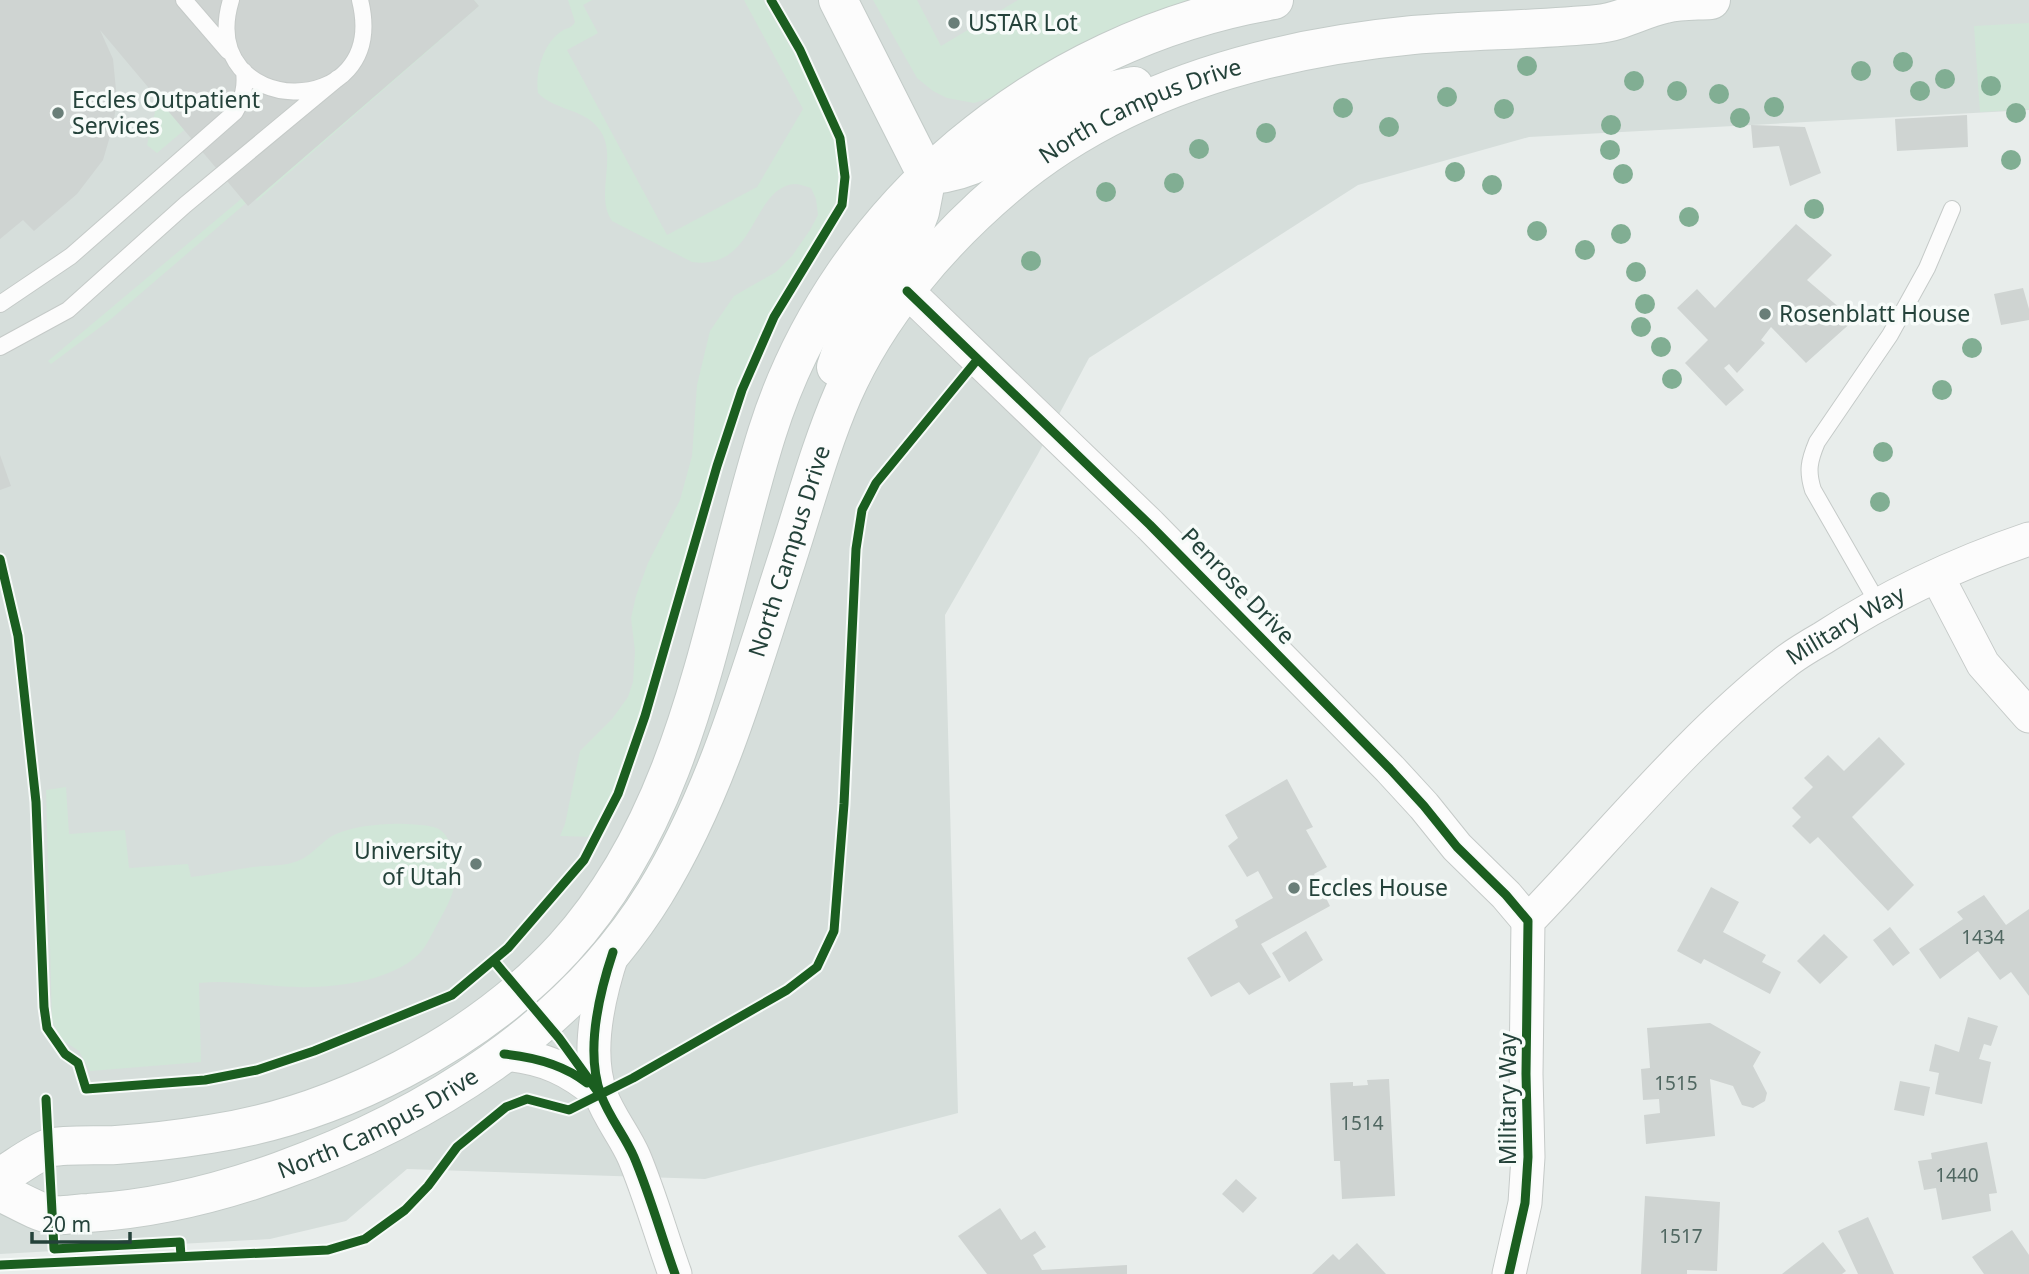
<svg xmlns="http://www.w3.org/2000/svg" width="2029" height="1274" font-family="'Noto Sans',sans-serif">
<style>
.built{fill:#d6dedb}
.green{fill:#d1e6d8}
.building{fill:#cfd4d2}
.lines{fill:none;stroke-linecap:round;stroke-linejoin:round}
.lane-casing{stroke:#c5cac8;stroke-width:18}
.street-casing{stroke:#c5cac8;stroke-width:35}
.secondary-casing{stroke:#c3cbc8;stroke-width:40}
.lane{stroke:#fcfcfc;stroke-width:16}
.street{stroke:#fcfcfc;stroke-width:33}
.secondary{stroke:#fcfcfc;stroke-width:38}
.cycleway-casing{stroke:#f7fbf9;stroke-width:13}
.cycleway{stroke:#1b5e20;stroke-width:9}
.tree{fill:#81ae93}
.poi-dot{fill:#697e78;stroke:#f7fbf9;stroke-width:2.5}
.labels{text-anchor:middle;stroke-width:7;stroke-linejoin:round;paint-order:stroke}
.number-label{font-size:19px;fill:#506761}
.poi-label{font-size:23px;fill:#24423a;stroke:#f7fbf9;text-anchor:start}
.street-label{font-size:23px;fill:#24423a;stroke:#f7fbf9}
</style>
<rect width="100%" height="100%" fill="#e8edeb"/>
<!-- built -->
<path class="built" d="M0 0H2029V110L1529 137 1358 185 1089 358 1038 454 945 615 958 1113 705 1179 407 1169 346 1221 270 1239 0 1254Z"/>
<!-- green -->
<path class="green" d="M392 0H474L479 6 257 201 253 197 111 319 51 364 48 361 372 89Z
M568 0H592L583 5 598 33 567 50 667 235 757 187 803 109 744 0H763C787 43 838 120 840 167 843 214 809 247 787 285 778 302 768 319 761 337 704 476 677 625 624 765 615 789 603 813 592 837L560 836 565 824 580 751 612 719 628 697 633 682 635 651 631 618 636 596 648 563 680 500 692 456 697 385 710 331 734 296 776 272 792 256 810 230 818 215 816 199 811 188C807 187 800 184 795 184 751 187 757 271 692 262L612 221C594 195 619 155 599 129 585 109 556 111 538 93 535 73 543 43 562 31 568 27 571 29 575 22Z
M873 0H917L941 46 1018 0H1198L1006 93 974 103 947 98 933 91 917 78Z
M2029 23V109L1980 112 1974 26Z
M153 63 202 115 157 153 147 145 155 112Z
M66 787 69 834 125 830 129 868 188 864 191 877C212 875 232 870 253 867 270 865 284 867 300 860 311 855 319 845 329 838 347 826 385 823 406 824 438 826 447 825 454 859 460 884 450 901 438 923 432 933 427 946 419 954 387 985 319 990 278 986 250 984 226 980 199 983L201 1062 90 1071 79 1051 61 1039 52 1020 46 790Z"/>
<!-- building -->
<path class="building" d="M0 0H474L479 6 248 206 100 30 113 59 117 100 113 126 103 160 77 194 34 231 23 220 0 239Z
M1967 115 1968 147 1897 151 1895 119Z
M1751 125 1805 127 1821 173 1790 186 1779 146 1753 148Z
M1796 224 1832 255 1807 280 1854 320 1806 363 1771 327 1761 340 1765 343 1737 373 1729 364 1724 368 1744 390 1726 406 1685 363 1708 340 1677 308 1697 289 1715 308Z
M2023 288 2029 309V320L2001 325 1994 294Z
M0 455 11 486 0 490Z
M1879 737 1905 764 1852 817 1914 885 1888 911 1818 837 1810 844 1792 826 1801 817 1792 808 1813 787 1804 778 1828 755 1844 771Z
M1287 779 1313 827 1306 830 1327 867 1314 874 1330 906 1261 944 1281 977 1249 995 1239 982 1211 997 1187 958 1238 927 1235 920 1273 898 1258 871 1247 877 1228 846 1238 838 1225 815Z
M1711 887 1739 902 1723 932 1766 955 1762 962 1781 972 1770 994 1704 959 1701 964 1677 951Z
M1984 895 2006 925 2029 909V996L2011 972 2000 980 1978 951 1940 979 1919 949 1963 919 1957 912Z
M1890 927 1910 953 1893 966 1873 940Z
M1306 931 1323 960 1289 982 1272 953Z
M1824 934 1848 957 1820 984 1797 961Z
M1968 1017 1998 1026 1991 1046 1984 1044 1979 1059 1991 1062 1982 1104 1935 1094 1939 1073 1929 1071 1935 1044 1959 1052Z
M1710 1023 1761 1052 1753 1066 1767 1093 1765 1101 1753 1108 1742 1105 1733 1086 1710 1079 1715 1136 1646 1144 1644 1115 1660 1113 1659 1099 1643 1100 1641 1069 1650 1068 1647 1028Z
M1389 1079 1395 1196 1342 1199 1340 1161H1334L1330 1083 1353 1082V1086L1368 1085 1367 1080Z
M1900 1081 1930 1087 1924 1116 1894 1110Z
M1987 1142 1997 1193 1989 1194 1991 1211 1942 1220 1936 1188 1924 1190 1918 1161 1932 1159 1931 1153Z
M1236 1179 1257 1198 1243 1213 1222 1194Z
M1645 1196 1720 1202 1717 1271 1687 1270V1274H1641Z
M1000 1208 1021 1240 1035 1231 1046 1247 1033 1255 1042 1270 1127 1265V1274H987L958 1236Z
M1868 1217 1894 1274H1858L1838 1231Z
M2012 1230 2029 1255V1274H1984L1972 1257Z
M1823 1242 1846 1271 1842 1274H1782Z
M1357 1243 1386 1274H1312L1333 1254 1339 1260Z"/>
<g class="lines">
<defs>
<path id="lane" d="M184 0 228 51
M231 0C195 119 391 125 360 0
M0 304 71 256 235 112C243 98 246 87 244 71
M0 347 68 310 185 205 338 78
M1879 605 1813 490C1807 471 1809 461 1817 442L1890 335 1927 268 1952 209"/>
<g id="street">
<path d="M907 291 1150 525 1390 769 1424 806 1457 847 1506 895 1528 921"/>
<path d="M1937 576 1983 664 2029 716"/>
<path d="M613 952C599 994 585 1052 601 1095 609 1117 625 1136 634 1157 650 1195 661 1235 675 1274"/>
<path d="M504 1054C545 1058 569 1069 600 1095"/>
<path id="s1" d="M1509 1274 1525 1203 1528 1157 1526 1074 1528 921C1611 835 1688 739 1783 664 1795 654 1809 646 1823 638 1886 597 1958 563 2029 539"/>
</g>
<g id="secondary">
<path d="M838 0 927 176"/>
<path d="M932 175C984 171 1019 136 1062 110 1083 97 1109 91 1134 86"/>
<path d="M836 367 850 325 863 300 912 233 920 212 926 181"/>
<path d="M0 1177C14 1169 35 1153 49 1148 65 1144 98 1146 116 1145 147 1143 179 1139 210 1134 337 1115 477 1043 564 948 693 806 712 608 767 433 838 207 1043 39 1274 0"/>
<path id="s2" d="M0 1192C16 1199 36 1212 53 1215 64 1216 78 1213 88 1213 154 1209 219 1193 280 1171 427 1118 572 1028 655 893 718 790 750 672 787 559 805 504 820 447 843 394 878 314 940 242 1006 186 1120 89 1267 49 1413 35 1475 30 1537 30 1598 24 1621 22 1642 9 1665 4 1679 0 1696 1 1711 0"/>
</g>
</defs>
<!-- lane casing -->
<use href="#lane" class="lane-casing"/>
<!-- street casing -->
<use href="#street" class="street-casing"/>
<!-- secondary casing -->
<use href="#secondary" class="secondary-casing"/>
<!-- lane -->
<use href="#lane" class="lane"/>
<!-- street -->
<use href="#street" class="street"/>
<!-- secondary -->
<use href="#secondary" class="secondary"/>
<defs>
<path id="cycleway" d="M907 291 1150 525 1390 769 1424 806 1457 847 1506 895 1528 921 1526 1074 1528 1157 1525 1203 1509 1274
M0 559 18 636 36 802 44 1007 47 1028 65 1054 78 1063 86 1089 205 1080 257 1070 314 1051 452 995 508 948 584 860 618 794 645 716 717 466 742 390 774 317 842 205 845 177 840 138 800 50 771 0
M613 952C599 994 585 1052 601 1095 609 1117 625 1136 634 1157 650 1195 661 1235 675 1274
M494 961 559 1038 598 1092
M504 1054C534 1057 563 1064 587 1083
M46 1099 54 1249 180 1242 181 1256
M0 1265 328 1250 365 1239 405 1210 428 1186 457 1147 506 1107 527 1099 569 1110 633 1078 787 990 817 967 834 931 844 804 856 549 862 510 876 483 977 360"/>
</defs>
<!-- cycleway casing -->
<use href="#cycleway" class="cycleway-casing"/>
<!-- cycleway -->
<use href="#cycleway" class="cycleway"/>
</g>
<!-- trees -->
<g class="tree">
<circle cx="1903" cy="62" r="10"/>
<circle cx="1527" cy="66" r="10"/>
<circle cx="1861" cy="71" r="10"/>
<circle cx="1945" cy="79" r="10"/>
<circle cx="1634" cy="81" r="10"/>
<circle cx="1991" cy="86" r="10"/>
<circle cx="1677" cy="91" r="10"/>
<circle cx="1920" cy="91" r="10"/>
<circle cx="1719" cy="94" r="10"/>
<circle cx="1447" cy="97" r="10"/>
<circle cx="1774" cy="107" r="10"/>
<circle cx="1343" cy="108" r="10"/>
<circle cx="1504" cy="109" r="10"/>
<circle cx="2016" cy="113" r="10"/>
<circle cx="1740" cy="118" r="10"/>
<circle cx="1611" cy="125" r="10"/>
<circle cx="1389" cy="127" r="10"/>
<circle cx="1266" cy="133" r="10"/>
<circle cx="1199" cy="149" r="10"/>
<circle cx="1610" cy="150" r="10"/>
<circle cx="2011" cy="160" r="10"/>
<circle cx="1455" cy="172" r="10"/>
<circle cx="1623" cy="174" r="10"/>
<circle cx="1174" cy="183" r="10"/>
<circle cx="1492" cy="185" r="10"/>
<circle cx="1106" cy="192" r="10"/>
<circle cx="1814" cy="209" r="10"/>
<circle cx="1689" cy="217" r="10"/>
<circle cx="1537" cy="231" r="10"/>
<circle cx="1621" cy="234" r="10"/>
<circle cx="1585" cy="250" r="10"/>
<circle cx="1031" cy="261" r="10"/>
<circle cx="1636" cy="272" r="10"/>
<circle cx="1645" cy="304" r="10"/>
<circle cx="1641" cy="327" r="10"/>
<circle cx="1661" cy="347" r="10"/>
<circle cx="1972" cy="348" r="10"/>
<circle cx="1672" cy="379" r="10"/>
<circle cx="1942" cy="390" r="10"/>
<circle cx="1883" cy="452" r="10"/>
<circle cx="1880" cy="502" r="10"/>
</g>
<!-- markers -->
<g class="poi-dot">
<circle cx="954" cy="23" r="7"/>
<circle cx="58" cy="113" r="7"/>
<circle cx="1765" cy="314" r="7"/>
<circle cx="476" cy="864" r="7"/>
<circle cx="1294" cy="888" r="7"/>
</g>
<g class="labels">
<!-- number labels -->
<g class="number-label">
<text x="1983" y="944">1434</text>
<text x="1676" y="1090">1515</text>
<text x="1362" y="1130">1514</text>
<text x="1957" y="1182">1440</text>
<text x="1681" y="1243">1517</text>
</g>
<!-- poi labels -->
<g class="poi-label">
<text x="968" y="31">USTAR Lot</text>
<text x="72" y="108">Eccles Outpatient<tspan x="72" dy="26">Services</tspan></text>
<text x="1779" y="322">Rosenblatt House</text>
<text x="462" y="859" text-anchor="end">University<tspan x="462" dy="26">of Utah</tspan></text>
<text x="1308" y="896">Eccles House</text>
</g>
<!-- street labels -->
<g class="street-label">
<text dy="8" stroke="none"><textPath href="#s2" startOffset="1722">North Campus Drive</textPath></text>
<text dy="8" stroke="none"><textPath href="#s2" startOffset="1134">North Campus Drive</textPath></text>
<text transform="translate(1238 586) rotate(46)" y="8">Penrose Drive</text>
<text dy="8" stroke="none"><textPath href="#s1" startOffset="791">Military Way</textPath></text>
<text transform="translate(1508 1099) rotate(-90)" y="8">Military Way</text>
<text dy="8" stroke="none"><textPath href="#s2" startOffset="399">North Campus Drive</textPath></text>
</g>
</g>
<!-- scale -->
<path d="M32 1232v10h98v-10" fill="none" stroke="#24423a" stroke-width="3.5"/>
<text x="42" y="1232" font-size="21" fill="#24423a" stroke="#f7fbf9" stroke-width="5" paint-order="stroke">20 m</text>
</svg>
